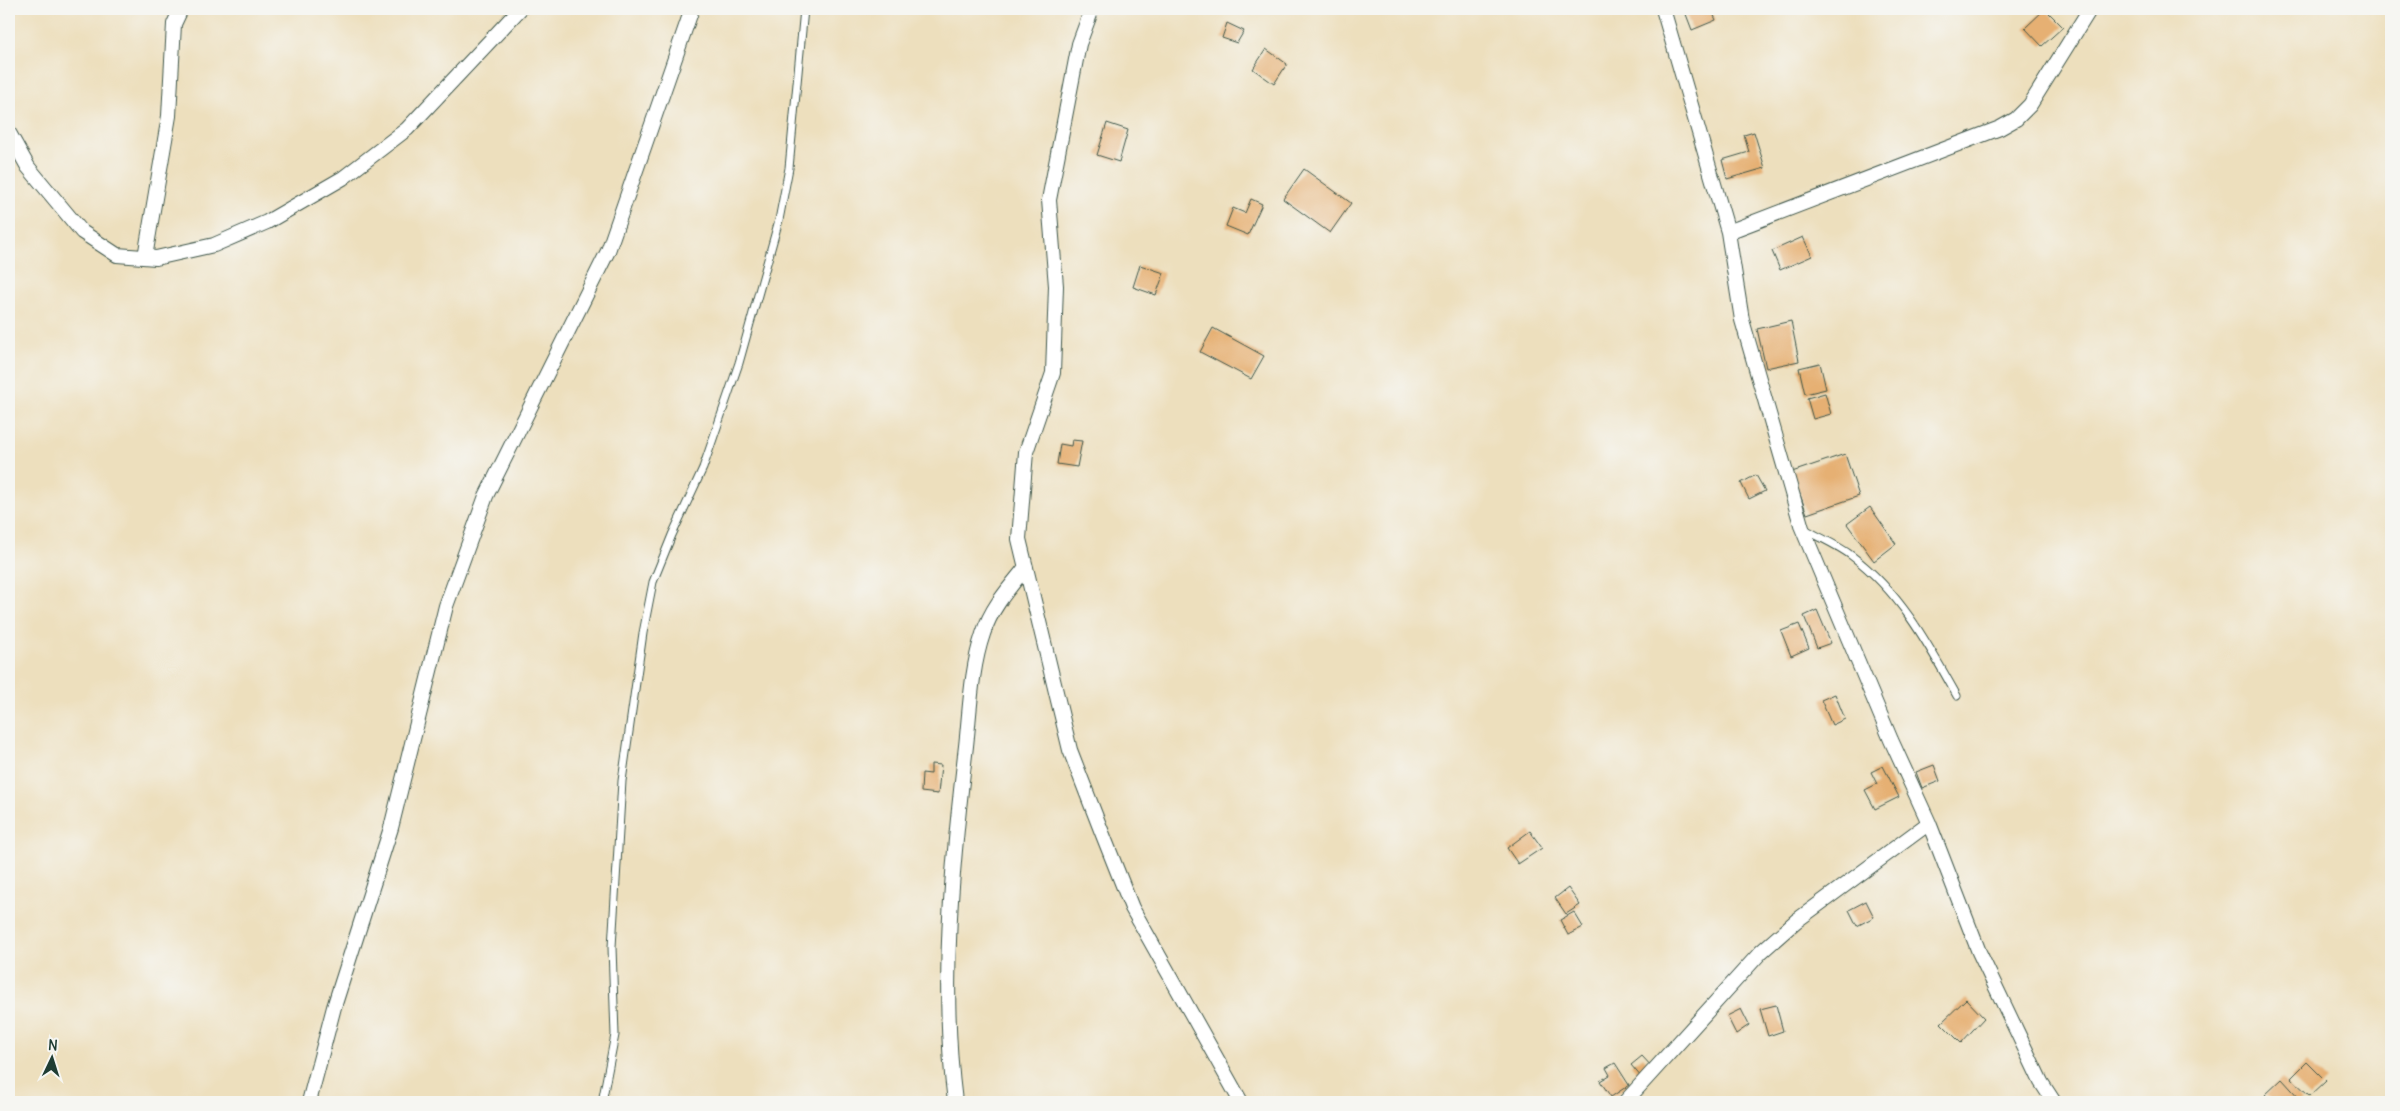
<svg xmlns="http://www.w3.org/2000/svg" width="2400" height="1111" font-family="Delius,sans-serif">
<style>
.building{fill:#e6b073}
.lines{fill:none;stroke-linecap:round;stroke-linejoin:round}
.service-casing{stroke:#3e5549;stroke-width:9}
.minor-casing{stroke:#3e5549;stroke-width:16}
.service{stroke:#fff;stroke-width:7}
.minor{stroke:#fff;stroke-width:14}
</style>
<rect width="100%" height="100%" fill="#f6f6f2"/>
<filter id="ink" filterUnits="userSpaceOnUse"><feTurbulence type="fractalNoise" baseFrequency=".02" numOctaves="2"/><feDisplacementMap in="SourceGraphic" scale="10" xChannelSelector="R" yChannelSelector="G"/><feConvolveMatrix kernelMatrix="1 2 1 2 8 2 1 2 1" color-interpolation-filters="sRGB"/></filter>
<filter id="wash" filterUnits="userSpaceOnUse"><feTurbulence type="fractalNoise" baseFrequency=".0096" numOctaves="4" result="noise"/><feDisplacementMap in="SourceGraphic" scale="20" xChannelSelector="R" yChannelSelector="G"/><feGaussianBlur stdDeviation="1.12" result="paint"/><feColorMatrix in="noise" values="0 0 0 0 0 0 0 0 0 0 0 0 0 0 0 0 0 1.4 0 .05"/><feComposite in="paint" operator="in"/></filter>
<g filter="url(#wash)">
<rect width="100%" height="100%" fill="#eddfbd"/>
<g id="blocks">
<!-- building -->
<path class="building" d="M1684 9H1711L1716 20 1692 30Z
M2045 9 2063 27 2042 46 2025 28Z
M1227 23 1244 31 1237 43 1222 38Z
M1266 49 1287 64 1274 84 1253 69Z
M1107 123 1128 130 1119 162 1097 155Z
M1754 132 1765 168 1727 179 1722 160 1749 152 1744 135Z
M1304 169 1351 203 1330 233 1283 199Z
M1251 199 1262 204 1248 235 1226 226 1233 208 1245 213Z
M1803 237 1812 256 1780 270 1772 251Z
M1140 265 1164 273 1156 295 1133 287Z
M1791 321 1799 361 1766 368 1757 329Z
M1213 328 1264 356 1251 379 1200 352Z
M1820 363 1826 389 1805 394 1799 368Z
M1825 393 1831 414 1813 419 1807 398Z
M1072 440 1082 441 1077 467 1057 464 1060 444 1071 446Z
M1845 454 1859 496 1807 514 1792 472Z
M1756 475 1765 491 1749 499 1741 483Z
M1870 507 1896 544 1874 561 1847 524Z
M1817 610 1831 643 1817 648 1804 616Z
M1799 624 1809 648 1791 656 1781 631Z
M1835 694 1845 719 1832 725 1821 700Z
M931 764 941 765 938 794 921 792 922 773 931 774Z
M1934 765 1940 781 1922 788 1916 772Z
M1883 766 1899 797 1875 809 1865 790 1877 784 1871 772Z
M1530 831 1542 848 1518 864 1507 848Z
M1568 888 1580 905 1566 914 1555 898Z
M1866 901 1874 917 1857 926 1849 910Z
M1574 912 1583 927 1568 935 1560 920Z
M1966 999 1984 1018 1961 1043 1941 1023Z
M1776 1005 1783 1031 1768 1036 1760 1009Z
M1741 1009 1749 1025 1736 1034 1727 1016Z
M1642 1056 1653 1068 1642 1078 1631 1065Z
M2307 1062 2326 1081 2310 1096 2291 1078Z
M1615 1063 1629 1085 1611 1097 1600 1081 1610 1075 1606 1068Z
M2282 1079 2301 1100 2298 1102H2272L2265 1095Z"/>
</g>
</g>
<g filter="url(#ink)">
<use href="#blocks" fill-opacity="0" stroke="#3e5549" stroke-width="1"/>
<g class="lines">
<defs>
<path id="service" d="M1805 529C1820 538 1838 545 1852 556 1901 593 1928 644 1957 696
M602 1102 615 1035 612 947 622 781 643 633 653 582 672 535 703 468 739 363 779 220 789 168 804 9"/>
<path id="minor" d="M1092 9 1079 44 1049 200 1056 286 1053 373 1026 452 1019 539 1070 750 1101 830 1132 908 1241 1102
M1663 9 1728 232 1742 320 1802 528 1891 740 1929 823 1979 952 2041 1082 2054 1102
M9 133 28 167 82 232 117 255 156 258 214 245 267 222 343 178 407 129 520 9
M1728 232 2000 128 2016 119 2030 105 2090 9
M145 257 169 116 174 24 181 9
M309 1102 334 1007 391 828 446 606 486 496 608 251 692 9
M955 1102C940 984 952 865 966 746 970 710 971 669 983 634 991 608 1009 588 1026 567
M1625 1102 1761 952 1796 921 1929 823"/>
</defs>
<!-- service casing -->
<use href="#service" class="service-casing"/>
<!-- minor casing -->
<use href="#minor" class="minor-casing"/>
<!-- service -->
<use href="#service" class="service"/>
<!-- minor -->
<use href="#minor" class="minor"/>
</g>
</g>
<!-- margin -->
<rect width="2400" height="1111" fill="none" stroke="#f6f6f2" stroke-width="30"/>
<!-- north arrow -->
<g transform="translate(52 1058) rotate(4)" stroke="#f6f6f2" stroke-width="4" paint-order="stroke">
<path d="M0-4L9 19L0 12L-9 19Z" fill="#1f3d34"/>
<text y="-8" font-size="14" font-weight="bold" text-anchor="middle" fill="#1f3d34">N</text>
</g>
</svg>
